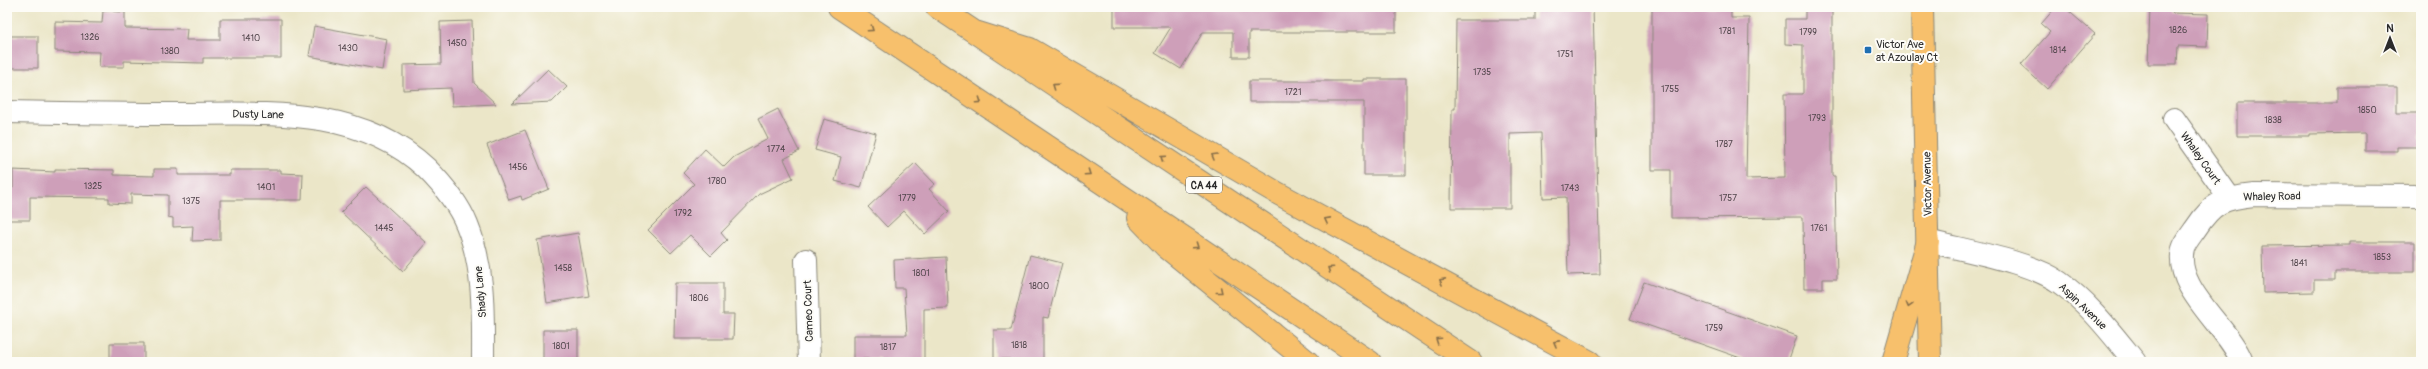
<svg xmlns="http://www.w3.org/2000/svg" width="2428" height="369" font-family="Pangolin,sans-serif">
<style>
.building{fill:#ce9fb9}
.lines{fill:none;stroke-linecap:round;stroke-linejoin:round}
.minor-casing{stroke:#8b887a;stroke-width:24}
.major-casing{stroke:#8b887a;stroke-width:24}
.highway-casing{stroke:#8b887a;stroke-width:24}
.minor{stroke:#fff;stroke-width:22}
.major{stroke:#f7c06c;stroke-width:22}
.highway{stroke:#f7c06c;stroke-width:22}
.oneway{stroke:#876e48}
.poi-dot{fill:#1f6fb2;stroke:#fdfcf7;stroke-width:1.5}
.labels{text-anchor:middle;stroke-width:4;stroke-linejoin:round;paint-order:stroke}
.number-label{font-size:9px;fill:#54484e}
.shield{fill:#fdfcf7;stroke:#6a6a68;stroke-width:1}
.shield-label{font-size:10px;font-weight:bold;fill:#2b2b2b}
.poi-label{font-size:11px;fill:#2b2b2b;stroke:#fdfcf7;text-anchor:start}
.street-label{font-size:11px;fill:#2b2b2b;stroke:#fdfcf7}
</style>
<rect width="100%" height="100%" fill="#fdfcf7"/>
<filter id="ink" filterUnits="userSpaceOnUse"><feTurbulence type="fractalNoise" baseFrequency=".025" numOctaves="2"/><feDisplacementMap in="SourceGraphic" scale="8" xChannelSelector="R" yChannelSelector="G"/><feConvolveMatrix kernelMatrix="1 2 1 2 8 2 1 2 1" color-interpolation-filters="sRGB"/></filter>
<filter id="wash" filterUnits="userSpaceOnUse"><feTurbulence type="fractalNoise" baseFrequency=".012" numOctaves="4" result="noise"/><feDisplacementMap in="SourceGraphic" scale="16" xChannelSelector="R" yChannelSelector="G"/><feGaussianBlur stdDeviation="0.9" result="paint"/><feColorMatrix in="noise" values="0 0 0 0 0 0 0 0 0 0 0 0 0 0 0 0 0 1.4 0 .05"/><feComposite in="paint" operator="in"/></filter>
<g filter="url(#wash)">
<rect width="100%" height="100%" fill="#ebe6c8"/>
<g id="blocks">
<!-- building -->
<path class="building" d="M1114 7H1396V32H1249V57H1233V32H1203L1181 69 1155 53 1171 27H1114Z
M1535 7H1593L1600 274 1568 275 1566 197 1543 198 1541 133 1510 134V208H1451L1452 109H1455L1456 20H1535Z
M1652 7H1731V18H1749L1746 179 1785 178 1784 94H1803V45L1785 44V19H1805V8H1832V176H1835L1837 279H1823V288H1804L1803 217 1671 218V170H1652Z
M2056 7H2064L2095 34 2047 89 2021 65 2050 32 2041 24Z
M2150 7H2173L2172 13 2208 14 2207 47 2178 46 2177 64H2148Z
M103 11 125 12V28L187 29 186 40H220V19H281V58H203V63L124 61V67H99L100 52 55 51V22L102 23Z
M472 21 474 83 496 104 452 106 451 88 403 90V65L441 64 440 22Z
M314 26 387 39 382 70 309 56Z
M7 36H38V68H7Z
M548 69 567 87 552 102 512 104Z
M1364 79H1406V175H1364V102H1249V81H1364Z
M2337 87H2397V113H2421V147H2397V151H2365V133L2309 134V136H2237V103H2337Z
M778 109 799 151 784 159 793 178 759 194 721 233 727 240 711 256 690 235 671 253 648 230 694 184 683 173 705 149 724 167 734 157 768 139 758 119Z
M824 119 876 133 861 188 835 181 841 157 815 150Z
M525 130 549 189 522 200 521 196 509 200 487 145Z
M915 163 935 184 929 189 949 211 925 234 904 211 887 227 868 207Z
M55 169 114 170V175L154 176V169H178V175H230V170H281V173L303 174 302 200H220V240L192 241 193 226 173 227V218L168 217V195L131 194V204L109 203V198L30 197V220H7V188H13V170L55 172Z
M366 187 427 243 403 271 341 212Z
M578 233 589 296 547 303 537 240Z
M2349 242H2415V272H2335V280H2314V292L2263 293 2262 246 2349 245Z
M1030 255 1062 263 1048 318 1043 317V362H1010V359H994V330H1011Z
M946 257 948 308 924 309V360L880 362V359H853V335H907L904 288H895L894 260Z
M1644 282 1797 336 1788 362H1752L1630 319Z
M675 283H723V314H734L733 339H674Z
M543 330H578V362H543Z
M110 343H144V362H110Z"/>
</g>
</g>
<g filter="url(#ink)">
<use href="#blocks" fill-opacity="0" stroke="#8b887a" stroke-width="1"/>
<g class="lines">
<defs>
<path id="minor" d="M7 112C64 113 121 114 178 114 264 114 358 105 426 168 442 184 459 205 467 225 485 269 483 316 483 362
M2174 119 2229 197
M1928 241C1965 251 2029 261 2059 282 2089 303 2112 334 2135 362
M806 260 809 362
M2242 362C2229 327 2173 289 2183 249 2185 242 2192 234 2196 228 2213 202 2224 198 2254 195L2421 196"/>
<path id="major" d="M1922 7 1930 362"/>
<path id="highway" d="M839 7 1370 362
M937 7 1471 362
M975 32 1030 49 1279 194 1590 362
M1138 218 1166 247 1308 362
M1893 362 1928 241"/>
</defs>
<!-- minor casing -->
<use href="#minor" class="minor-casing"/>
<!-- major casing -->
<use href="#major" class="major-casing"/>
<!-- highway casing -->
<use href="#highway" class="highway-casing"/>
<!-- minor -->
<use href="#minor" class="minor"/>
<!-- major -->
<use href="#major" class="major"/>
<!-- highway -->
<use href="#highway" class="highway"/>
</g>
<!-- one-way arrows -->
<defs><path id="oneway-chevron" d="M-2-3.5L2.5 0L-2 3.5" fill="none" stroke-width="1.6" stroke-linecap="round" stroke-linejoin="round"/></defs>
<g class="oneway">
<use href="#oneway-chevron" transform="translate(871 29) rotate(34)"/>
<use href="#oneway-chevron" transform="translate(1055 86) rotate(-146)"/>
<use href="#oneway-chevron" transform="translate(979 101) rotate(34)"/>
<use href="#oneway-chevron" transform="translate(1214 156) rotate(-150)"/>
<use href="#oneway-chevron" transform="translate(1163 158) rotate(-146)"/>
<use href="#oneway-chevron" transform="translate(1088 173) rotate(34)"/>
<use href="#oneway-chevron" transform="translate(1327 220) rotate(-152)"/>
<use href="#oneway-chevron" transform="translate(1196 246) rotate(34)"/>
<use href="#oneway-chevron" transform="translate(1330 269) rotate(-146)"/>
<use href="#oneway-chevron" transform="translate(1442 281) rotate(-152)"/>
<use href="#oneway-chevron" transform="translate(1220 291) rotate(39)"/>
<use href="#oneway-chevron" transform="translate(1909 305) rotate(106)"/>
<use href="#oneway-chevron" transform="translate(1438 340) rotate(-146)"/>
<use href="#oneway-chevron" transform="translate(1556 343) rotate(-151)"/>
</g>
</g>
<!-- markers -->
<rect class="poi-dot" x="1864" y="46" width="8" height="8" rx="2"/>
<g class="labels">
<!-- number labels -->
<g class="number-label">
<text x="2178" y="33">1826</text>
<text x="1727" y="34">1781</text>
<text x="1808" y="35">1799</text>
<text x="90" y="40">1326</text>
<text x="251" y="41">1410</text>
<text x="457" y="46">1450</text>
<text x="348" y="51">1430</text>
<text x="2058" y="53">1814</text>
<text x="170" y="54">1380</text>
<text x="1565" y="57">1751</text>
<text x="1482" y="75">1735</text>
<text x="1670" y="92">1755</text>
<text x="1293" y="95">1721</text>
<text x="2367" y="113">1850</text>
<text x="1817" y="121">1793</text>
<text x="2273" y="123">1838</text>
<text x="1724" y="147">1787</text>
<text x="776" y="152">1774</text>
<text x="518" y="170">1456</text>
<text x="717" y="184">1780</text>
<text x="93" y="189">1325</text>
<text x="266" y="190">1401</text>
<text x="1570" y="191">1743</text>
<text x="907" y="201">1779</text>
<text x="1728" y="201">1757</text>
<text x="191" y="204">1375</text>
<text x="683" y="216">1792</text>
<text x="384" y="231">1445</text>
<text x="1819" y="231">1761</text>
<text x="2382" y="260">1853</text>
<text x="2299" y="266">1841</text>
<text x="563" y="271">1458</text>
<text x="921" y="276">1801</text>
<text x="1039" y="289">1800</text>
<text x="699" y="301">1806</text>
<text x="1714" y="331">1759</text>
<text x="1019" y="348">1818</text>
<text x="561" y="349">1801</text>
<text x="888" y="350">1817</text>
</g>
<!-- shield labels -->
<rect class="shield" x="1186" y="177" width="36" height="16" rx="3"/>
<g class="shield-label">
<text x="1204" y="189">CA 44</text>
</g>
<!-- poi labels -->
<g class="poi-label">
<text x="1876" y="48">Victor Ave<tspan x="1876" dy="13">at Azoulay Ct</tspan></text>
</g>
<!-- street labels -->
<g class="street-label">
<text transform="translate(258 114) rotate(1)" y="4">Dusty Lane</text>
<text transform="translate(2201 158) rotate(55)" y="4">Whaley Court</text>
<text transform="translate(1927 184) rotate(-91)" y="4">Victor Avenue</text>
<text transform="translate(2272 196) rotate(-1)" y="4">Whaley Road</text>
<text transform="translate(480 292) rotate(-95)" y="4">Shady Lane</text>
<text transform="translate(2083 306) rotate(44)" y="4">Aspin Avenue</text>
<text transform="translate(808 311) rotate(-92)" y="4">Cameo Court</text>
</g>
</g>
<!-- margin -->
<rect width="2428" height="369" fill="none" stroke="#fdfcf7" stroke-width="24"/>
<!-- north arrow -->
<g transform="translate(2390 38)" stroke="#fdfcf7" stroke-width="3" paint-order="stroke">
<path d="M0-3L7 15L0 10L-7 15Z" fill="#2b2b2b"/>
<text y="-6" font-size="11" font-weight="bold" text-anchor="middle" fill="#2b2b2b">N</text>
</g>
</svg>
